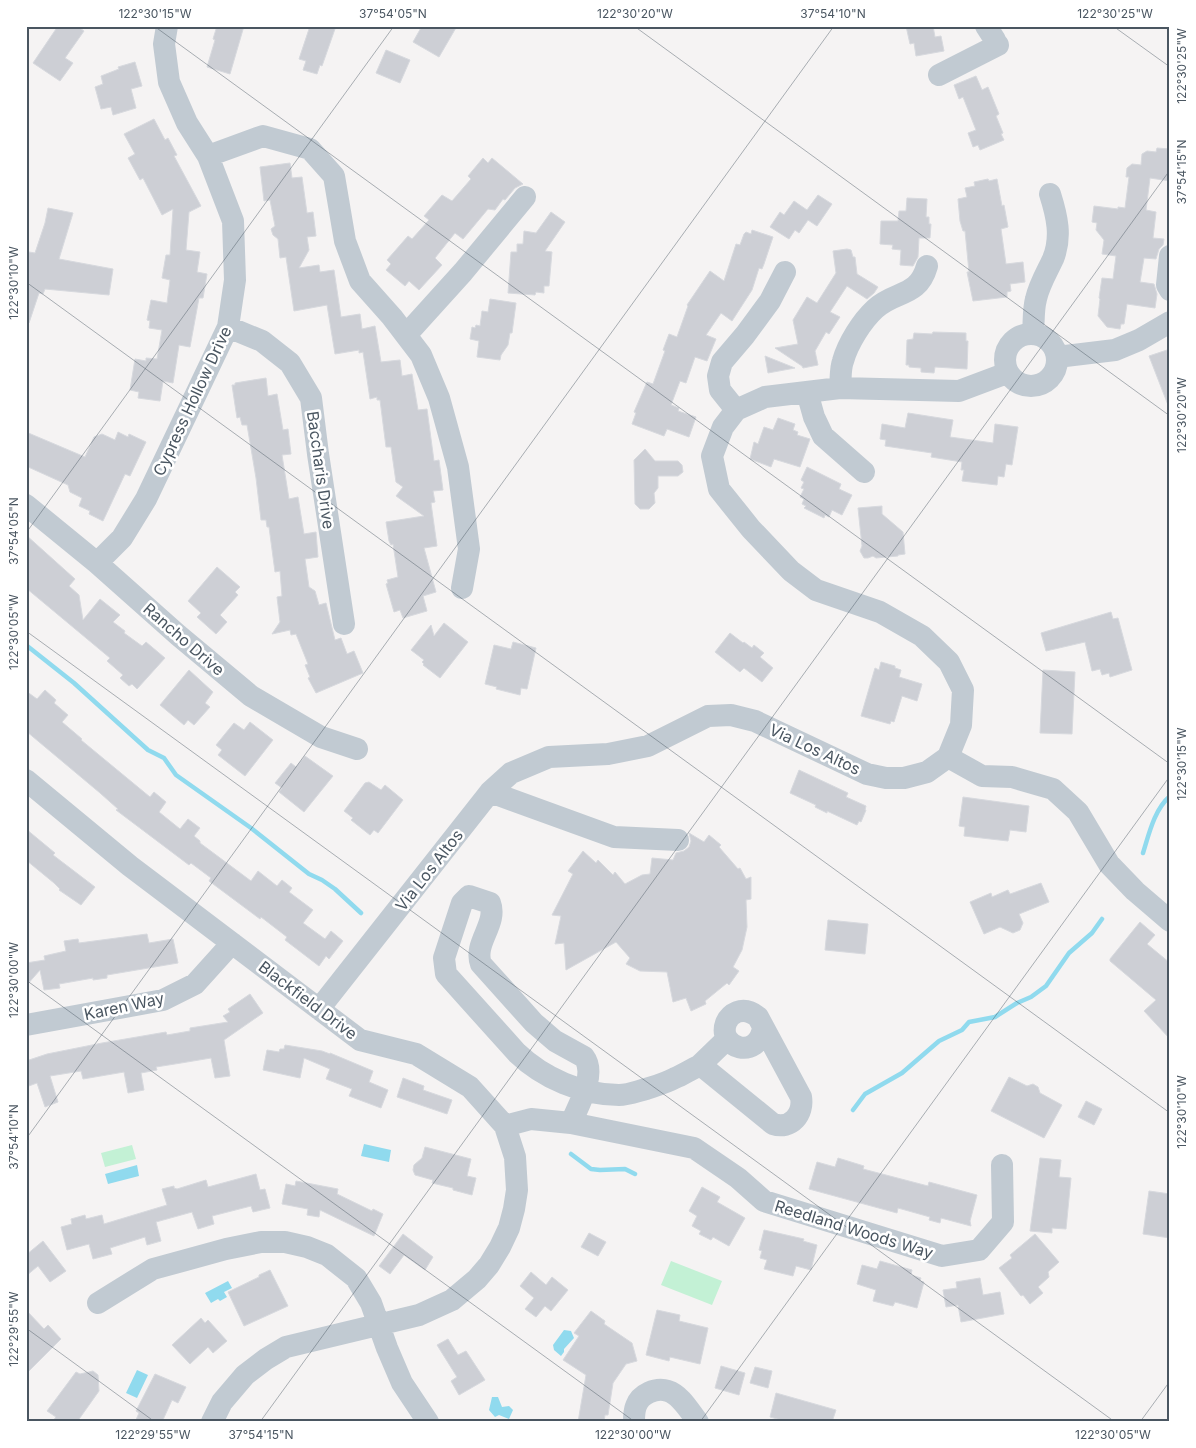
<svg xmlns="http://www.w3.org/2000/svg" width="1196" height="1448" font-family="Inter,sans-serif">
<style>
.green{fill:#c3f1d5}
.water{fill:#90daee}
.lines{fill:none;stroke-linecap:round;stroke-linejoin:round}
.stream{stroke:#90daee;stroke-width:4.5}
.building{fill:#cdcfd5;stroke:#d7d9de}
.minor{stroke:#c1cad2;stroke-width:22}
.ticks{fill:none;stroke:#4a5661;stroke-width:1;stroke-opacity:0.45}
.labels{text-anchor:middle;stroke-width:5;stroke-linejoin:round;paint-order:stroke}
.street-label{font-size:16px;fill:#4a5661;stroke:#fff}
.neatline{fill:none;stroke:#4a5661;stroke-width:2}
.ticks-label{font-size:12px;text-anchor:middle;fill:#4a5661}
</style>
<rect width="100%" height="100%" fill="#f5f3f3"/>
<!-- green -->
<path class="green" d="M132 1145 136 1159 105 1167 101 1153Z
M671 1261 722 1281 712 1305 661 1285Z"/>
<!-- water -->
<path class="water" d="M364 1144 391 1150 389 1162 361 1156Z
M137 1165 139 1176 108 1184 105 1174Z
M228 1281 232 1288 224 1292 227 1297 220 1301 218 1299 211 1303 205 1293Z
M564 1330 571 1331 574 1338 564 1349V1352L561 1356 554 1350 553 1345Z
M137 1370 148 1375 137 1398 126 1393Z
M492 1397H498L502 1407 509 1406 513 1410 509 1419 499 1415 495 1417 489 1410Z"/>
<g class="lines">
<!-- stream -->
<path class="stream" d="M26 645 74 683 148 750 164 758 176 775 251 828 309 874 322 880 335 889 361 913
M1143 853C1149 834 1154 810 1170 796
M853 1110 865 1094 902 1073 939 1041 962 1030 969 1022 995 1017 1017 1003 1031 997 1046 986 1069 953 1092 933 1102 919
M571 1154 591 1169 600 1170 625 1169 635 1174"/>
</g>
<!-- building -->
<path class="building" d="M58 26H77L84 31 65 58 73 63 60 81 33 63Z
M217 26H244L230 74 207 67 215 40 213 39Z
M310 26H336L322 66 320 65 317 74 303 70 306 61 299 59Z
M422 26H457L439 57 413 42Z
M906 26H933L935 37 941 36 944 51 916 56 914 43 910 44Z
M386 50 410 60 400 83 376 73Z
M135 62 142 86 131 89 136 108 113 115 111 107 101 109 95 87 103 84 101 76 119 69 118 67Z
M976 76 982 90 988 87 999 114 996 116 1003 133 1001 134 1004 140 980 150 978 145 973 147 968 133 976 130 963 97 959 99 954 85Z
M154 119 165 140 168 138 177 155 174 156 201 206 189 212 186 250 200 252 197 272 207 274 203 298H199L190 347 179 345 173 383 163 381 160 401 138 398 139 392 130 390 135 359 146 361V358L157 359 162 330 149 328 150 321 147 320 151 300 167 303 170 280 162 278 166 255H170L173 209 162 215 143 178 140 180 128 158 135 154 124 134Z
M1157 148 1170 149V181L1150 178 1146 210 1156 212 1153 238 1164 239 1163 245 1159 249 1156 259 1144 258 1140 282 1154 284 1157 294 1155 308 1127 304 1124 324H1121L1120 329 1107 327 1098 316 1100 299 1099 298 1102 278 1113 279 1116 256 1102 254 1104 240 1096 230 1097 223 1092 222 1094 206 1118 209V207L1125 208 1129 177H1126L1127 168 1132 164 1141 165 1142 154 1147 151 1156 152Z
M483 158 488 163 492 158 523 184 515 188 505 200 503 199 495 210 488 209 463 239 455 233 435 258 442 265 419 290 409 281 405 286 386 270 391 264 387 260 408 236 412 239 429 220 424 216 442 195 452 201 471 179 468 176Z
M290 163 292 178 302 177 307 213 313 212 316 236 307 237 309 250 299 268 319 265 320 272 334 270 341 317 360 314 362 329 375 326 381 362 400 360 402 376 412 374 418 410 427 409 434 461 439 460 443 490 433 491 435 502 431 503 437 546 424 548 436 592 423 596 427 611 403 618 400 610 394 612 386 584 388 583 387 580 398 577 393 544 391 545 389 541 386 522 424 516 396 496 403 487 396 482 391 447H386L380 400H377V397L370 399 363 352 359 353V350L335 354 327 305 294 311 286 257 280 258 278 239 273 235 271 229 275 226 270 200 264 201 260 167Z
M988 179 989 181 997 179 1002 206 1004 205 1008 227 1001 229 1006 264 1023 262 1025 282 1010 284 1011 291 1007 292V297L973 301 967 272H969L965 231H963L960 221 958 199 967 197 965 188 975 186 974 182Z
M818 195 832 204 817 226 808 220 799 233 795 230 789 239 770 227 780 212 784 215 794 201 807 210Z
M907 198 927 199 926 217H929V224H931L930 238H919L918 257 913 266 900 265 901 250 892 249 893 245 880 244 881 221H898L899 211H906Z
M48 208 73 213 59 259 113 269 109 295 45 289 43 294 39 293 29 323H26V259L29 252 35 253 45 223Z
M551 212 565 222 545 251 552 252 549 286H544V293L536 292 535 295 508 293 511 252H517V244H523L524 231 536 233Z
M752 230 773 237 764 264 762 269 759 268 752 290 732 321 721 313 706 335 716 339 707 361 695 357 686 383 680 381 671 405 679 408 678 411 696 417 689 437 667 429 664 436 632 424 636 413 634 412 647 382 653 384 665 351 663 350 669 334 677 337 688 306 687 305 710 271 724 281 736 244 740 245 744 234 746 232 751 234Z
M847 249 851 250 853 257H855L857 274 878 287 874 293 867 299 847 286 830 312 840 317 829 334 826 332 815 351 818 365 803 368 802 366 775 348 798 344 793 320 807 297 817 303 836 273 833 251Z
M490 299 516 303 512 333H510L508 345 501 355 500 360 477 357 479 341 470 339 472 327 475 328 476 325 480 326 482 311 488 312Z
M933 332 966 333V341H968L967 369 935 367 934 373 921 372V368L909 367V365H906L907 340 913 339 914 333 932 334Z
M1170 349V405H1168L1149 356Z
M765 356 795 368 768 373Z
M266 378 268 396 277 394 283 430 288 429 291 454 282 455 289 499 298 497 304 534 316 532 318 557 305 559 309 587 315 591 319 605 326 603 335 640 341 638 347 654 354 651 363 673 316 693 308 678 310 677 305 665 308 664 296 634 291 635 290 630 272 634 280 622 277 597 282 596 280 571 275 572 269 527H267L266 520H261L256 478 247 425H242L240 417 237 418 235 405 232 385H235V383Z
M908 413 953 420 950 437 993 443 995 424 1018 427 1012 465 1006 464 1004 477 998 476 997 485 962 481 964 470H961L962 462 931 457 932 453 885 446 886 440 880 439 882 424 905 428Z
M778 418 795 424 793 430 798 432 797 435 810 439 800 467 774 459 771 467 750 459 754 442 758 444 764 427 773 430Z
M26 432 85 457 94 437 102 434 115 440 118 432 128 437 129 434 146 442 130 476 125 474 103 521 89 514 90 511 79 506 82 498 70 492 68 485 26 466Z
M645 449 655 461H678L682 465 683 472 678 476H658V488L654 493 655 503 649 509H640L635 504 634 460Z
M807 467 841 484 839 489 852 495 842 515 832 510 829 517 825 515 824 518 804 508 806 506 802 504 804 499 800 497 804 489 801 488 804 482 801 480Z
M882 506V514L903 532 905 554 898 555V556L876 558 873 556 868 558H864L860 551 862 546 858 508Z
M26 535 75 579 69 586 79 595 83 620 100 599 120 615 113 622 125 631 124 633 142 646 146 642 165 658 137 689 132 684 129 686 120 678 123 675 107 661 110 658 26 588Z
M217 567 240 587 235 592 238 595 220 615 227 622 216 634 197 617 201 613 188 601Z
M1111 612 1113 619 1118 618 1132 670 1110 677 1109 673 1102 675 1100 669 1092 671 1085 642 1046 651 1041 633Z
M444 623 468 642 440 678 423 665 424 664 422 662 424 660 411 650 431 625 434 636Z
M730 633 743 643 744 642 752 648 754 645 764 653 760 657 773 668 762 682 744 668 740 672 715 652Z
M513 642 536 648 527 689 521 688 520 695 496 689 497 687 485 684 494 645 511 649Z
M881 662 895 666V668L901 670 899 677 922 684 917 701 902 696 894 722 891 721 890 724 861 716 875 668 879 670Z
M189 670 213 692 205 703 210 707 194 725 188 720 184 725 160 705Z
M1043 670 1075 672 1072 734 1040 733Z
M45 690 56 700 54 703 68 715 62 722 82 739 81 740 150 797 154 792 166 802 159 812 180 829 188 819 200 828 194 836 200 841V843L251 881 258 871 277 886 282 880 292 888 289 892 313 910 303 923 325 939 331 931 343 941 329 959 326 956 319 966 285 940 287 937 261 917 260 919 209 881 211 878 191 863 189 865 116 810 118 809 100 793 26 731V691L37 699Z
M250 722 273 740 245 776 218 755 222 750 216 745 234 723 244 730Z
M305 756 333 776 304 812 279 792 282 788 275 783 291 763 296 767Z
M799 770 848 793 846 797 866 806 865 810H866L861 822 859 821 857 825 827 811V813L815 807 816 805 790 793Z
M369 782 381 790 385 785 403 800 378 833 374 830 370 835 351 820 353 818 344 811 365 783Z
M963 797 1029 806 1026 832 1010 830 1008 841 964 836 965 827 959 826Z
M26 829 55 853 53 855 95 887 81 905 59 890 60 889 54 883 26 860Z
M689 833 704 842 709 835 721 845 719 847 738 869 740 868 746 879 751 877V899L746 900 747 927 742 950 733 967 739 971 729 985 727 983 705 1001 706 1004 691 1011 686 998 673 1002 667 972 640 971 626 964 630 958 616 942 566 970 564 943 555 944 561 916 552 915 573 874 568 871 583 851 596 863 598 860 613 875 615 872 625 884 642 875 650 874 652 858 673 860 676 853 684 851 689 847 691 841Z
M1041 883 1049 902 1019 914 1023 923 1020 930 1013 933 1000 927 984 934 970 902 991 893 992 897 1008 890 1010 894Z
M828 920 868 924 865 954 825 950Z
M1140 922 1155 935 1147 944 1170 963V1039L1144 1011 1156 1000 1110 961V959Z
M147 934 149 943 173 939 178 963 107 975V978L93 980V978L59 984 60 988 44 990 40 970 26 986V963L45 960 44 956 66 951 64 941 78 939 79 943Z
M250 994 263 1013 224 1040 230 1076 215 1078 211 1058 181 1063 156 1067 157 1070 141 1073 144 1090 128 1093 124 1072 83 1079 81 1071 50 1076 58 1102 45 1107 37 1083 26 1087V1061L47 1054 102 1043 166 1032 167 1035 190 1031V1028L228 1022 223 1016 230 1012 228 1009Z
M285 1045 322 1051 330 1054V1053L373 1071 369 1082 388 1090 381 1108 349 1096 352 1089 326 1079 330 1069 304 1058 300 1078 263 1070 267 1050 279 1052 280 1049H284Z
M1009 1077 1027 1086 1033 1084 1038 1087 1040 1093 1062 1105 1044 1138 991 1111Z
M403 1078 424 1086 423 1090 452 1100 447 1114 397 1097Z
M1086 1101 1102 1109 1094 1125 1078 1117Z
M425 1147 471 1159 467 1176 476 1178 472 1195 453 1190V1188L432 1183 433 1180 415 1175 413 1170 414 1165 422 1158Z
M838 1158 864 1166 863 1169 928 1186 929 1182 977 1195 970 1221 971 1226 941 1218 940 1223 929 1220 930 1217 898 1208 897 1213 809 1189 817 1162 835 1167Z
M1040 1158 1061 1160 1059 1177 1071 1178 1066 1229 1052 1228V1233L1030 1231Z
M256 1174 260 1190 265 1189 270 1208 253 1212 251 1206 212 1216 214 1224 198 1229 192 1212 156 1222 161 1241 147 1245 145 1237 110 1248 112 1254 93 1259 89 1244 67 1250 61 1227 72 1224 71 1219 85 1215 86 1219 102 1215 104 1224 167 1205 162 1189 174 1186V1188L177 1189 206 1180 208 1187Z
M296 1181 338 1189 337 1194 372 1211 373 1209 383 1214 374 1236 320 1210 319 1217 307 1215 308 1209 282 1204 286 1184 295 1186Z
M702 1187 720 1197 717 1202 745 1218 729 1246 713 1237 711 1240 699 1234 701 1231 692 1226 697 1216 689 1211Z
M1149 1191 1170 1194V1238L1143 1234Z
M764 1230 804 1239 803 1241 817 1245 811 1270 796 1266 793 1276 764 1269 767 1260 760 1258 762 1251 759 1250Z
M589 1233 606 1242 598 1256 581 1247Z
M403 1234 433 1257 425 1270 404 1255 390 1274 379 1266Z
M1035 1234 1059 1262 1048 1272 1049 1277 1038 1287 1043 1293 1030 1304 1023 1295 1021 1296 999 1268 1012 1258 1010 1255Z
M43 1241 66 1271 50 1282 38 1266 26 1276V1255Z
M880 1261 912 1270 911 1275 921 1278 920 1281 924 1282 917 1308 895 1302 893 1306 873 1301 876 1290 857 1284 862 1265 877 1269Z
M270 1270 288 1306 244 1326 228 1292 259 1277V1275Z
M531 1272 546 1285 552 1277 568 1290 551 1311 545 1306 536 1317 525 1309 534 1298 520 1286Z
M980 1278 983 1295 1000 1292 1004 1314 961 1322 958 1305 946 1307 943 1290 957 1288 956 1282Z
M26 1310 44 1329 48 1325 61 1339 26 1374Z
M657 1310 680 1315 679 1321 708 1328 700 1364 670 1357 669 1361 646 1355Z
M591 1311 605 1321 604 1324 632 1343 637 1361 626 1364 613 1383 608 1415H605L604 1422H578L586 1375 563 1360 579 1336 574 1333Z
M201 1318 205 1323 208 1320 227 1341 213 1353 208 1347 190 1364 172 1345Z
M448 1339 458 1355 466 1351 485 1380 459 1395 451 1381 457 1377 437 1345Z
M721 1366 745 1373 739 1395 715 1388Z
M755 1367 772 1371 768 1388 750 1383Z
M93 1371 98 1375 99 1391 77 1422H52L56 1417 47 1411 76 1372 80 1374Z
M155 1374 186 1387 178 1403 172 1400 162 1422H135L139 1413 136 1411Z
M776 1393 836 1410 832 1422H788L770 1417Z"/>
<g class="lines">
<!-- minor -->
<path class="minor" d="M986 26 995 40
M939 75 998 45
M208 156 263 136 310 149 334 176 345 241 360 281 392 317 421 355 439 398 458 467 469 549 462 588
M1170 256 1167 285 1170 290
M228 327 262 341 290 363 311 398 318 454 344 624
M1005 360a26 26 0 1 1 52 0a26 26 0 1 1-52 0Z
M1033 334C1034 323 1033 310 1036 299 1039 285 1047 272 1053 259 1062 237 1057 216 1050 194
M406 335 463 272 525 197
M1057 357 1115 350 1139 340 1170 322
M840 388C841 379 840 369 843 361 848 343 862 321 875 309 895 290 918 298 927 266
M807 392 814 417 823 436 864 472
M736 410 720 390 718 376 722 362 745 335 770 301 785 272
M26 505 97 563 178 635 251 696 321 737 357 749
M97 563 122 538 146 499 228 327 235 280 233 221 208 156 187 123 169 82 164 44 167 26
M948 757 982 776 1012 777 1053 789 1078 812 1109 864 1135 891 1170 921
M26 780 130 866 360 1040 416 1054 470 1087 505 1126 515 1157 517 1190 514 1209 509 1228 500 1247 489 1265 477 1279 452 1300 419 1315 286 1347 266 1359 245 1375 222 1402 212 1422
M490 792 614 837 678 840
M319 1009 490 792 511 773 549 757 608 754 648 746 708 716 731 715 755 721 867 774 886 778H904L927 772 948 757 961 725 963 690 949 662 922 636 880 612 816 590 791 571 751 529 719 489 712 456 723 427 736 410 765 397 840 388 959 391 1007 373
M26 1025 163 1000 195 984 232 943
M699 1066 727 1039
M571 1123C578 1106 597 1074 584 1057L555 1041 534 1023 481 964C473 943 498 924 490 903L469 896 462 903 444 958 446 974 517 1053C543 1078 582 1095 619 1095 628 1095 638 1091 646 1089 655 1086 666 1083 675 1078 683 1075 691 1069 699 1066L703 1067 773 1124C791 1130 804 1114 801 1097L758 1017C752 1012 745 1009 737 1012 732 1014 728 1018 726 1023 717 1048 758 1061 763 1028
M505 1126 531 1119 571 1123 694 1148 738 1178 764 1201 942 1256 979 1250 1003 1222 1002 1165
M98 1303 153 1269 226 1249 261 1242H285L307 1247 327 1255 356 1278 371 1303 387 1348 402 1383 428 1422
M634 1422C634 1417 634 1411 636 1406 640 1394 656 1387 668 1391 681 1395 690 1412 698 1422"/>
</g>
<!-- ticks -->
<path class="ticks" d="M154 26 1170 764M634 26 1170 416M1113 26 1170 67M26 282 1170 1113M26 533 394 26M26 631 1115 1422M26 980 635 1422M26 1139 834 26M26 1328 155 1422M260 1422 1170 170M700 1422 1170 776M1140 1422 1170 1381"/>
<g class="labels">
<!-- street labels -->
<g class="street-label">
<text transform="translate(192 401) rotate(-65)" y="6">Cypress Hollow Drive</text>
<text transform="translate(321 470) rotate(82)" y="6">Baccharis Drive</text>
<text transform="translate(184 639) rotate(41)" y="6">Rancho Drive</text>
<text transform="translate(815 749) rotate(25)" y="6">Via Los Altos</text>
<text transform="translate(429 870) rotate(-52)" y="6">Via Los Altos</text>
<text transform="translate(308 1000) rotate(37)" y="6">Blackfield Drive</text>
<text transform="translate(124 1006) rotate(-12)" y="6">Karen Way</text>
<text transform="translate(854 1229) rotate(17)" y="6">Reedland Woods Way</text>
</g>
</g>
<!-- border -->
<rect width="1196" height="1448" fill="none" stroke="#ffffff" stroke-width="55"/>
<rect x="28" y="28" width="1140" height="1392" class="neatline"/>
<g class="ticks-label">
<text x="155" y="18">122°30'15"W</text>
<text x="393" y="18">37°54'05"N</text>
<text x="635" y="18">122°30'20"W</text>
<text x="833" y="18">37°54'10"N</text>
<text x="1115" y="18">122°30'25"W</text>
<text transform="translate(1182 66) rotate(-90)" y="4">122°30'25"W</text>
<text transform="translate(1182 172) rotate(-90)" y="4">37°54'15"N</text>
<text transform="translate(14 283) rotate(-90)" y="4">122°30'10"W</text>
<text transform="translate(1182 415) rotate(-90)" y="4">122°30'20"W</text>
<text transform="translate(14 531) rotate(-90)" y="4">37°54'05"N</text>
<text transform="translate(14 632) rotate(-90)" y="4">122°30'05"W</text>
<text transform="translate(1182 764) rotate(-90)" y="4">122°30'15"W</text>
<text transform="translate(14 980) rotate(-90)" y="4">122°30'00"W</text>
<text transform="translate(1182 1112) rotate(-90)" y="4">122°30'10"W</text>
<text transform="translate(14 1137) rotate(-90)" y="4">37°54'10"N</text>
<text transform="translate(14 1329) rotate(-90)" y="4">122°29'55"W</text>
<text x="153" y="1439">122°29'55"W</text>
<text x="261" y="1439">37°54'15"N</text>
<text x="633" y="1439">122°30'00"W</text>
<text x="1113" y="1439">122°30'05"W</text>
</g>
</svg>
